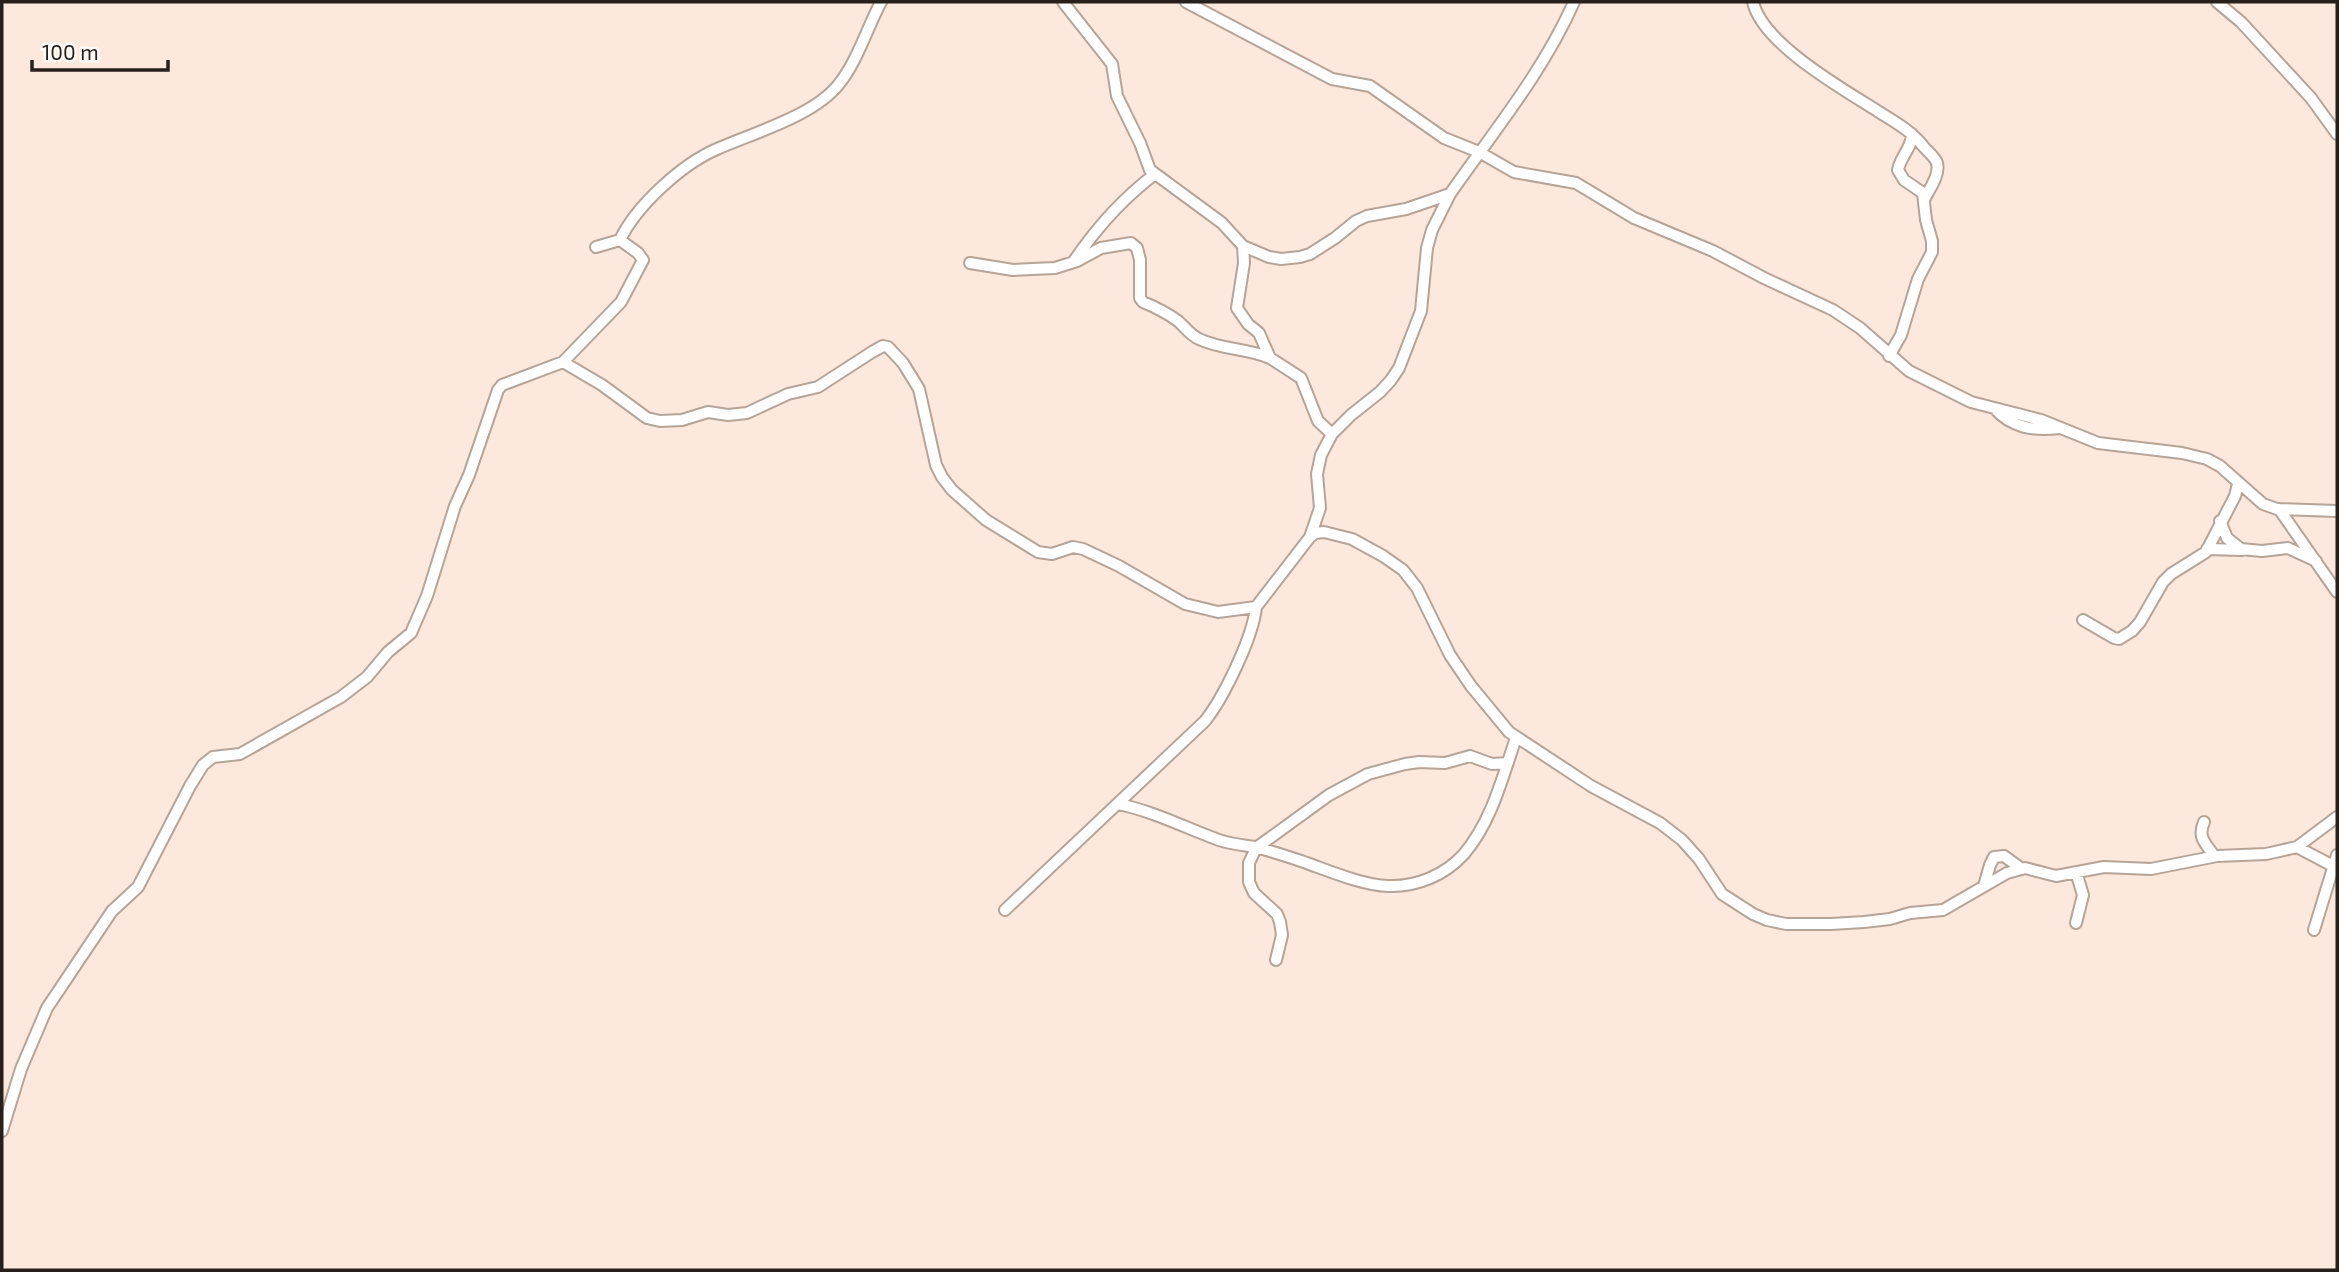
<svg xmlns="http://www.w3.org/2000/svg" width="2339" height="1272" font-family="'Exo 2',sans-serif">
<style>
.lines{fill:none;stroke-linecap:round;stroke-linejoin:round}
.street-casing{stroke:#b6a498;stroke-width:14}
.street{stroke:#fff;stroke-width:10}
</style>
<rect width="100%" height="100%" fill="#fce8dc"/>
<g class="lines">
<defs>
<path id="street" d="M1063 2 1112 64 1117 96 1140 143 1150 170 1222 223 1243 246 1269 257 1281 259 1300 257 1310 254 1335 238 1356 221 1367 216 1406 209 1450 194
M1186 2 1332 79 1370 86 1444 138 1479 152 1514 172 1576 183 1634 218 1713 251 1764 278 1833 310 1860 328 1909 371 1971 402 2041 420 2098 443 2182 453 2207 459 2220 466 2263 504 2277 509 2337 511
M1753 2C1762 43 1841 88 1876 110 1893 121 1912 131 1923 146 1927 151 1935 157 1937 163 1940 175 1930 188 1925 198
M2217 2 2241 22 2311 98 2337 134
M1243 246 1244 263 1237 308 1248 324 1259 333 1270 358 1301 378 1318 421 1332 434
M596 247 620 240
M1074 261C1097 227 1122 199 1155 174
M970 263 1013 270 1055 268 1077 261 1101 248 1131 243 1137 248 1140 260V298L1143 302C1155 307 1167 313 1178 321 1185 327 1190 335 1199 339 1222 350 1247 348 1270 358
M1889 356 1901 335 1918 279 1932 252V241L1926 220 1923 193 1904 180 1898 170C1900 157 1912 148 1912 134
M563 362 621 302 643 260 638 253 620 240C636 206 682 164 717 149 753 133 814 116 839 84 858 60 867 28 881 2
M1994 408C2012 428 2033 431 2059 428
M2279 509 2337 592
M2220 521 2227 538 2241 549 2262 551 2288 548 2316 561
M1310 537 1320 508 1317 474 1321 455 1332 434 1351 415 1380 392 1391 380 1399 368 1421 311 1427 248 1432 230 1450 194C1494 131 1543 72 1574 2
M2207 549 2242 550
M2083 620 2114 638 2119 639 2132 631 2140 622 2163 582 2171 574 2206 552 2235 496 2238 484
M1118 804C1153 811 1186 828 1219 840 1230 844 1243 845 1255 847 1271 851 1286 856 1301 861 1327 870 1361 885 1388 886 1417 887 1445 875 1464 854 1492 821 1502 778 1516 738
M2204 822C2197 838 2206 843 2214 856
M2297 847 2335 867
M1984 886 1990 865 1994 857 2004 856 2022 869
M1005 910 1205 721C1224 697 1253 637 1256 607
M2076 923 2083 895 2076 872
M2314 930 2337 855
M1276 960 1282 935 1280 922 1277 914 1254 893 1249 882V863L1256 848 1329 795 1368 774 1405 764 1419 762 1445 763 1470 756 1492 764 1507 763
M2 1131 21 1069 47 1008 112 911 138 887 190 786 203 765 213 757 240 754 341 697 367 677 388 652 411 633 427 596 455 506 469 475 498 390 502 385 563 362 602 385 647 418 660 421 682 420 708 412 728 415 747 413 788 394 818 387 872 352 883 346 888 347 903 363 919 389 936 465 942 477 952 490 986 520 1038 552 1052 554 1073 547 1083 549 1119 566 1185 604 1218 612 1256 607 1310 537 1315 533 1324 532 1352 539 1383 556 1403 570 1417 588 1450 655 1471 686 1509 732 1591 786 1660 823 1682 840 1699 859 1722 894 1753 914 1767 920 1786 924H1831L1864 922 1890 919 1910 913 1943 910 2007 873 2025 868 2056 876 2104 867 2151 869 2217 856 2266 854 2297 847 2337 817"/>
</defs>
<!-- street casing -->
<use href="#street" class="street-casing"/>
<!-- street -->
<use href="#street" class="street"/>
</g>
<!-- border -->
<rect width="2339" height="1272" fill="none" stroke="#27201b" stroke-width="7"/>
<!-- scale -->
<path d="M32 60v10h136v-10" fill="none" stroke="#27201b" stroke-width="3.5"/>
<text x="42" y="60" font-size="21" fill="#27201b" stroke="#fdf9f6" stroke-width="5" paint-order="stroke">100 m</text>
</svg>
